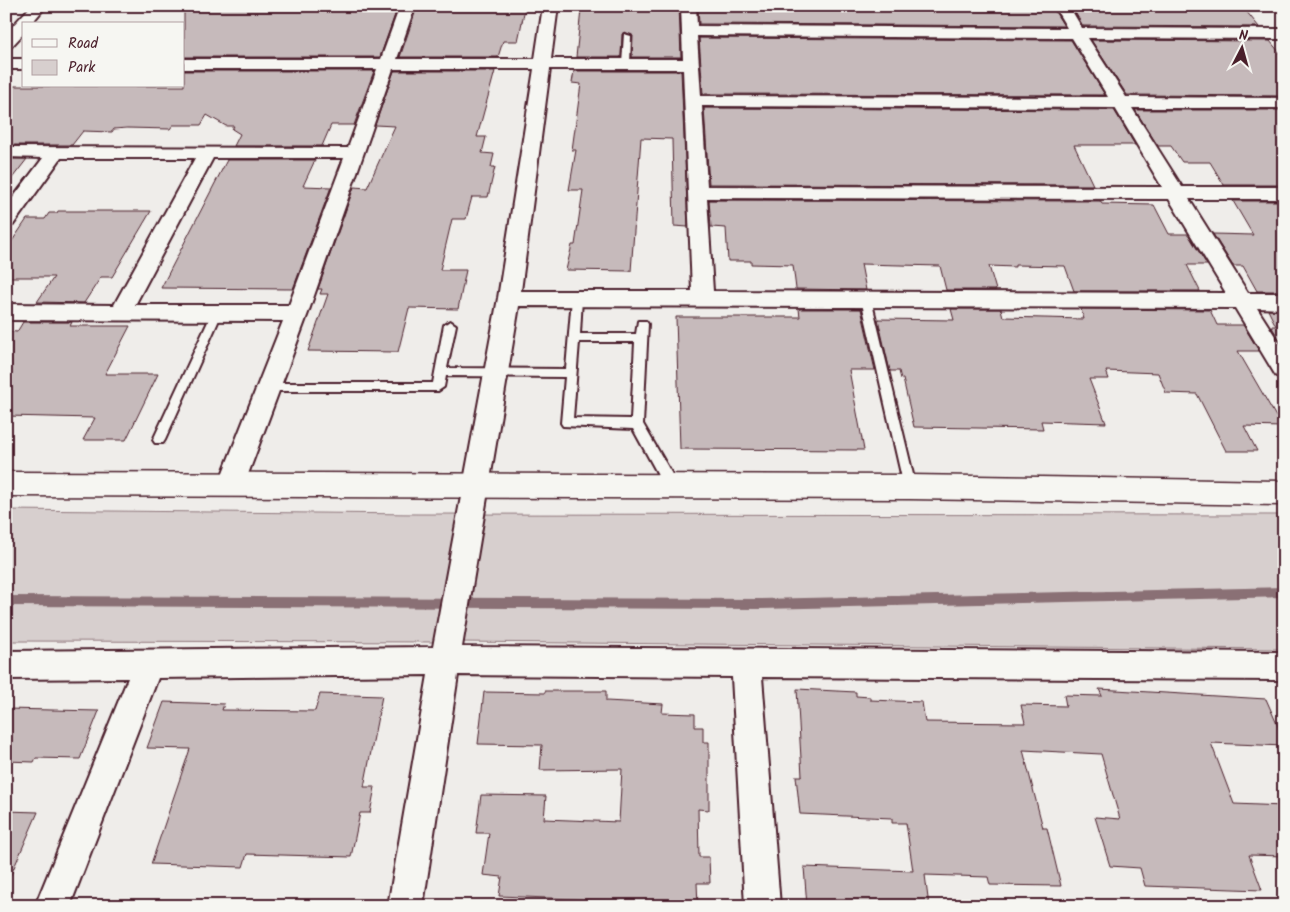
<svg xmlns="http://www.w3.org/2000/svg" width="1290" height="912" font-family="Kalam,sans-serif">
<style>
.green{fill:#d7cfce;stroke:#90777c}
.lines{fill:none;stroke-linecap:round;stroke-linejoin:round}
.stream{fill:#8a6f74;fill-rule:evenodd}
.building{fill:#c6babb;stroke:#4a1f2b}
.service-casing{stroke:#4a1f2b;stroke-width:4}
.minor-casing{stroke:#4a1f2b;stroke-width:4}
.tertiary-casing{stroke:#4a1f2b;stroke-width:3}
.service{fill:#f6f6f2;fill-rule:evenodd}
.minor{fill:#f6f6f2;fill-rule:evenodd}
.tertiary{fill:#f6f6f2;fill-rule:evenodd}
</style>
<rect width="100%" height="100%" fill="#efedea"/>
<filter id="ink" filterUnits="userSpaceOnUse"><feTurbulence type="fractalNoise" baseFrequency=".02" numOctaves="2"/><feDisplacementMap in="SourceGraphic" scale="10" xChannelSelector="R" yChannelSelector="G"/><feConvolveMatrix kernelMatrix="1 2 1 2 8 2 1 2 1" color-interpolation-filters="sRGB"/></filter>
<g filter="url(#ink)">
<!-- green -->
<path class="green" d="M6 510 418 514 1284 515V649L456 642 6 641Z"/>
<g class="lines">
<!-- stream -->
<path class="stream" d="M1284 587V597L761 609 6 606V596L761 599Z"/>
</g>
<!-- building -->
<path class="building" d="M184 6H385L384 8 397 9 380 57H184Z
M636 6H679L681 57H632L633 36 625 32 622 34 621 57H576L581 10H636Z
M698 6 1052 7 1064 26 699 24Z
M1079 6H1242L1259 27 1083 26 1072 7Z
M474 7 525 8 518 41H503L498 57H400L416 10H473Z
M699 38 1071 40 1105 95 703 94Z
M1091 40 1270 41 1284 58V96L1127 95Z
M184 71H374L354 125H331L322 146H234L240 134 232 129 234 126H226L207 115 201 125H173L170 129 127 128 114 129 112 132 83 131 72 145H6V86H184Z
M394 71H495L477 137H486L482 153 494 154 491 167H495L488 197H472L466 219H452L440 270H466L458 309 409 308 398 352 308 351 328 294H320L322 289H318L354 187 367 188 395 126 375 125Z
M574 71H681L688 227 674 226 672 139 641 138 631 271 566 270 572 245H575L583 190H569L576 150H572L581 84 572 83Z
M704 108 1114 110 1135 145H1074L1093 185 709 184Z
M1135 110H1284V185H1224L1210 162H1182L1171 146H1158Z
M6 159H27L6 186Z
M227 160H315L303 186 331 187 293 289 161 288Z
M709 200 1100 201 1102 204 1154 205 1169 234H1188L1207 265H1187L1200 291H1074L1065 266 1015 265V267L989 266 996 290H946L940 266 861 264 866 290 796 289 793 265 751 264V261H728L726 228 711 227Z
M1233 201H1284V291H1257L1243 266H1233L1213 234 1253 235Z
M58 211H151L112 277H101L84 303 37 302 54 277H6V250L27 219H45L49 213H57Z
M799 309H861L875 370H849L864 450 680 449 676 317H800Z
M951 309H1001L1003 317 1084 319 1081 309 1210 310 1217 325H1243L1259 351H1238L1282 427 1244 426 1257 451H1226L1197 394 1166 393 1158 373 1106 371 1109 379H1089L1106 423 1041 421 1043 429 914 427 903 379H901L899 371H890L878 319 954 320Z
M1268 310 1284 311V346L1271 326H1276Z
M23 322H72L70 326H130L105 374H158L126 440H83L95 418 6 416V331L17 332Z
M797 689 856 692V696L870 697V700L922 702 925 722 1025 723 1021 705 1066 706 1064 695 1102 696 1099 689 1266 699 1284 740V746L1211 743 1234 804 1284 806V856L1249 855 1262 890 1145 886 1140 868 1110 866 1095 817 1120 819 1101 754 1023 750 1043 828H1047L1061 886 990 885 988 877 925 875 929 906H807L804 867 913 871 906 823H892V818L800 814 796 776H802Z
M545 691H606V701L663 704 662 713 695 714V727H703V742H709V810L698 809 699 857H709L710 883H697L698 906H621V901L499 896 502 877 483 875 489 833H476L481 795 546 796 544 819 619 822 622 769 540 770 542 745 478 744 484 692 545 693Z
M320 694 382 696 364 787H375L370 813H360L351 857 247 854 243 867 151 864 190 749 147 748 164 702 224 704 222 710 315 711Z
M6 709 99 711 80 759 36 758 34 762 6 761Z
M6 811 38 812 6 886Z"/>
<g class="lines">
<defs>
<path id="service" d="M624 34 631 36 630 64 626 66 622 64Z
M577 294 582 298 580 334H636L638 321H646L648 324 643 424 677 483 678 487 677 491 672 492 667 491 633 429 563 426 561 423 565 377 446 376 444 387 438 391H269L263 387 269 383H433L444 325 450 321 456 325 447 368 566 369 572 298ZM579 342H635L631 419 573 418Z
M866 295 871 299 916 487 915 491 910 492 905 491 904 487 861 299Z
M217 309 222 313 165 440 163 443H155L153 440 212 313Z"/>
<path id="minor" d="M31 6H46L31 24H24V33L12 46 6 48V33Z
M400 6H415L397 59H535L543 6H558L551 59H683L681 6H696L697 26 1067 28 1054 6H1069L1082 28 1284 29V39L1088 38 1126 97 1284 98V108H1132L1182 187H1284V199H1189L1248 293H1284V309L1257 308 1284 350V379L1276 376 1235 308 519 306 462 647 1284 652V680L762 677 780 906H745L732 677 458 675 423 906H388L428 675 158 678 70 906H35L128 678 6 679V651L433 647 498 298 534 69H393L308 313 244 485 240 493 231 496 222 493 218 485 283 321 6 320V304L114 305 195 158H61L13 225 6 227V207L43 158 6 157V147L348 148 377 69H184V59H381ZM697 36 1072 38 1108 97 701 96ZM550 69H683L692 291H521ZM702 106 1115 108 1162 187 707 186ZM213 158H344L289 305H135ZM707 198 1169 199 1226 293 713 291Z
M6 59H24V69H6Z"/>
<path id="tertiary" d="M6 472 910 475 1284 481V505L910 499 6 496Z"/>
</defs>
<!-- service casing -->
<use href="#service" class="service-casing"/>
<!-- minor casing -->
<use href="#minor" class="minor-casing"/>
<!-- tertiary casing -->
<use href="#tertiary" class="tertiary-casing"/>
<!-- service -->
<use href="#service" class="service"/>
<!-- minor -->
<use href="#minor" class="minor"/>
<!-- tertiary -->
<use href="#tertiary" class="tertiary"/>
</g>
</g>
<!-- margin -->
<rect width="1290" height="912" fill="none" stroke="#f6f6f2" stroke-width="25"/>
<rect x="12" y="12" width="1265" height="887" fill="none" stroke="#4a1f2b" stroke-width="2" filter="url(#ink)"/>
<!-- legend -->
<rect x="22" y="22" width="162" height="65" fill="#f6f6f2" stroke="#b1a0a2"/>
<rect x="32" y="39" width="25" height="8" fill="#f6f6f2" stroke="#b1a0a2"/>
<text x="68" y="48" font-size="15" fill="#4a1f2b">Road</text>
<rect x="32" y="60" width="25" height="15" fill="#d7cfce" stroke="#b1a0a2"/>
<text x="68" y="72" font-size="15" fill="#4a1f2b">Park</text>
<!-- north arrow -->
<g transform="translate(1242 48) rotate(6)" stroke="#f6f6f2" stroke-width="4" paint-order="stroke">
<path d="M0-4L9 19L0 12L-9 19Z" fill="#4a1f2b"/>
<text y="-8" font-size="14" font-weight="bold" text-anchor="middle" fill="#4a1f2b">N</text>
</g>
</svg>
